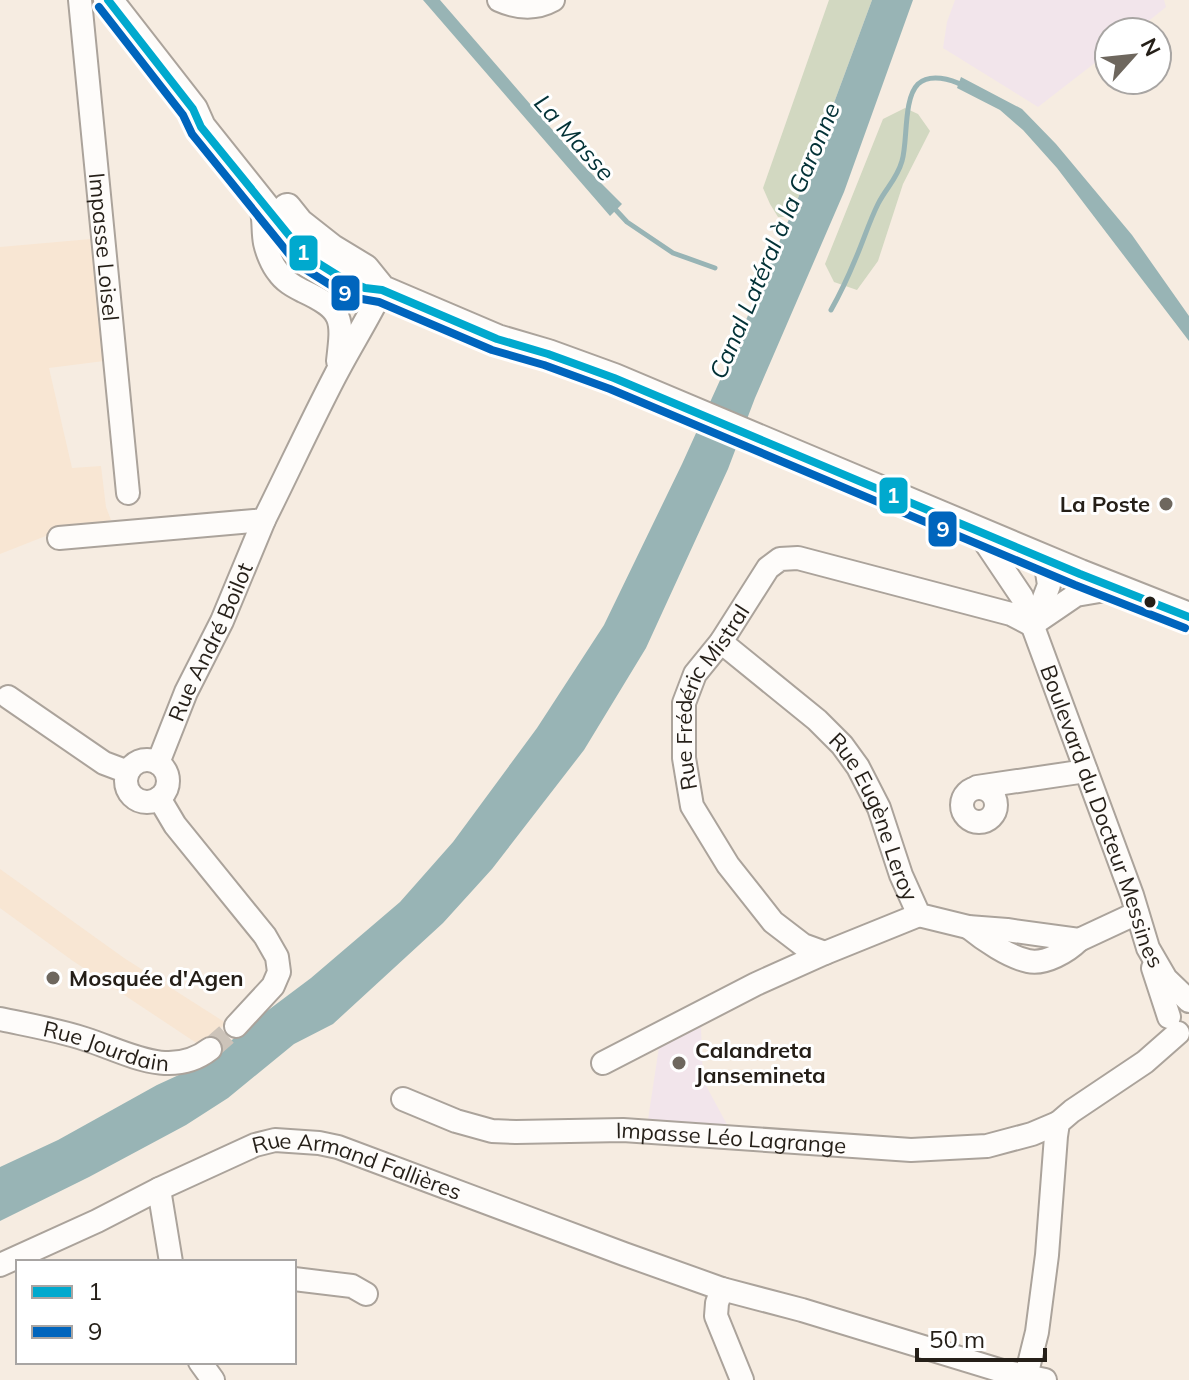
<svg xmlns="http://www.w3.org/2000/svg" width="1189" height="1380" font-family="Mulish,sans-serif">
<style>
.built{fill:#f8e6d3}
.education{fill:#f2e5eb}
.forest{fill:#d2d8c1}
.water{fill:#98b4b5}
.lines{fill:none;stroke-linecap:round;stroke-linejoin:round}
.stream{stroke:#98b4b5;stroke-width:5}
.minor-tunnel{stroke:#ccc3b9;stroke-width:22;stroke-dasharray:22 11;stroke-linecap:butt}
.minor-casing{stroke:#aba39b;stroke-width:26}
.major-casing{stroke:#aba39b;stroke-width:32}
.minor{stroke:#fefcfa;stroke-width:22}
.major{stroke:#fefcfa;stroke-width:28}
.bus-1-casing{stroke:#fff;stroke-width:14}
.bus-2-casing{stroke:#fff;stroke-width:14}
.bus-1{stroke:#00a9ce;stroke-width:8}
.bus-2{stroke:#0065bd;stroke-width:8}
.poi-dot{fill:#6e675e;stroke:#fff;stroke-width:3}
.bus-dot{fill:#251f18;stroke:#fff;stroke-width:3}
.labels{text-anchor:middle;stroke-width:6;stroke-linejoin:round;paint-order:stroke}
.street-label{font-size:22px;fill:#251f18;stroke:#fff}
.poi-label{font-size:22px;font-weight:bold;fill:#251f18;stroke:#fff;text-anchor:start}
.water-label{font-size:24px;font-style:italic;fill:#023136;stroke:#fff}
.line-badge{stroke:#fff;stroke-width:3}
.badge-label{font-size:22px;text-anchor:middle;font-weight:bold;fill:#fff}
</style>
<rect width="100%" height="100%" fill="#f6ece1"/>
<!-- built -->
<path class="built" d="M91 239 104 361 49 368 72 468 101 466 106 507 111 520 61 530 0 554V247Z
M0 869 124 958 226 1023 201 1046 73 961 0 908Z"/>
<!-- education -->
<path class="education" d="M955 0H1164L1166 7 1135 32H1109V52L1038 107 943 48 947 22Z
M701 1027 703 1080 731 1132 647 1126 659 1047Z"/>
<!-- forest -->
<path class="forest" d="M829 0H872L804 184 790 217H778L770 204 763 188Z
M905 108 918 114 930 131 903 184 878 261 857 290 834 282 825 264 883 119Z"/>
<!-- water -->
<path class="water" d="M423 0H440L582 164 622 204 610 216Z
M872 0H913L844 192 755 398 728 469 646 648 584 750 492 869 443 923 333 1024 294 1044 228 1098 186 1125 89 1177 0 1221V1167L58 1140 157 1085 205 1063 259 1017 311 978 400 902 453 842 537 728 604 625 682 464 726 367 804 184Z
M961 77 1022 109 1056 144 1132 235 1189 316V341L1057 168 1023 130 1000 110 957 88Z"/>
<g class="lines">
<!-- stream -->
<path class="stream" d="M614 208 627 222 673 253 715 268
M831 310C840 294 848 277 855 260 863 242 869 222 878 204 886 188 897 179 902 161 908 141 903 99 918 84 930 73 951 79 964 86"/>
<!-- minor-tunnel -->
<path class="minor-tunnel" d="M210 1049 236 1026"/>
<defs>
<g id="minor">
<path id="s1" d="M80 0 128 493"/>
<path d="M499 0C517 8 535 10 553 0"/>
<path d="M257 200C266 214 262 228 265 243 267 252 272 265 278 272 284 281 293 286 303 291 344 310 343 319 338 361"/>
<path id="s2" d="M977 530 1022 597 1132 895 1148 948 1166 979 1189 1001"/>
<path d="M59 538 264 520C288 472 310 424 335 376 350 347 368 319 382 290"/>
<path d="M1035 622 1049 585 1045 559"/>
<path d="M1032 625 1076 595 1117 588"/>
<path id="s3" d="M721 642 817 720 842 745 858 767 879 808 901 875 919 915 968 927 1007 930 1079 940 1137 913"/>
<path d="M8 697 104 763 128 772"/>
<circle cx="147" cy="781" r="21"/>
<path id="s4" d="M158 763 186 692 222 621 264 520"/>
<path d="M977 787 1086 771"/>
<circle cx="979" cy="805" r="17"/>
<path d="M159 798 175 825 265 936 277 957 279 972 273 986 236 1026"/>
<path d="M968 927C984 940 1009 957 1028 961 1045 965 1068 951 1079 940"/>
<path id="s5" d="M825 953 803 945 773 922 728 865 692 806 684 758V703L695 674 721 642 768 568 780 559 798 558 1011 614 1032 625"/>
<path d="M1153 968 1169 1017"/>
<path id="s6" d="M0 1019C28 1025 58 1030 85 1039 126 1052 170 1080 210 1049"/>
<path d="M603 1063 756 984 825 953 919 915"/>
<path id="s7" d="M403 1099 456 1121 492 1131 516 1132 623 1130 911 1150 987 1146 1032 1134 1058 1123"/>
<path d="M159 1189 171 1262"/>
<path id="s8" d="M0 1265 97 1221 159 1189 255 1145 275 1140 319 1143 338 1147 624 1254 722 1289 802 1310 1002 1371 1045 1380"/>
<path d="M294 1279 352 1286 366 1294"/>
<path d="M722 1289 717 1303 716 1316 742 1380"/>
<path d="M200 1362 213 1380"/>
<path d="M1026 1376 1037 1332 1047 1255 1056 1136 1058 1123 1072 1111 1145 1062 1178 1033"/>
</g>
<path id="major" d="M108 0 193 109 201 127 288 236 305 255 345 280 365 288 382 290 497 339 548 354 614 378 1080 574 1189 617
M287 208 299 223 332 249 365 269 382 290"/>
</defs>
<!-- minor casing -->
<use href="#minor" class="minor-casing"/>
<!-- major casing -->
<use href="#major" class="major-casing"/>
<!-- minor -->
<use href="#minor" class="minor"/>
<!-- major -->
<use href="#major" class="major"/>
<defs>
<path id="bus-1" d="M108 0 193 109 201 127 305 255 345 280 365 288 382 290 497 339 548 354 614 378 1080 574 1189 617"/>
<path id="bus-2" d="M99 7 183 115 192 134 297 264 340 291 362 299 379 302 492 350 544 365 610 389 1075 585 1185 628"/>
</defs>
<!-- bus-1 casing -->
<use href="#bus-1" class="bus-1-casing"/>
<!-- bus-2 casing -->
<use href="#bus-2" class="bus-2-casing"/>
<!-- bus-1 -->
<use href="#bus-1" class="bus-1"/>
<!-- bus-2 -->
<use href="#bus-2" class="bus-2"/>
</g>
<!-- markers -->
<g class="poi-dot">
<circle cx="1166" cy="504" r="8"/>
<circle cx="53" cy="978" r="8"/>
<circle cx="679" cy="1063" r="8"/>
</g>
<circle class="bus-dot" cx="1150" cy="602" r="7"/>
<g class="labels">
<!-- street labels -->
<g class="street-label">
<text dy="8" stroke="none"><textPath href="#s1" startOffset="248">Impasse Loisel</textPath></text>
<text dy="8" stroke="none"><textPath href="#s4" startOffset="132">Rue André Boilot</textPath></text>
<text dy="8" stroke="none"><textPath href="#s5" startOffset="320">Rue Frédéric Mistral</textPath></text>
<text dy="8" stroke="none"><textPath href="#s2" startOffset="314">Boulevard du Docteur Messines</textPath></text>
<text dy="8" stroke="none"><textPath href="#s3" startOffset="238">Rue Eugène Leroy</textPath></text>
<text dy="8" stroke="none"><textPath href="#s6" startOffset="110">Rue Jourdain</textPath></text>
<text dy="8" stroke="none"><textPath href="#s7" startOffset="334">Impasse Léo Lagrange</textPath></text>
<text dy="8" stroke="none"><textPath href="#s8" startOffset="388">Rue Armand Fallières</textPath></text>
</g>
<!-- poi labels -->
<g class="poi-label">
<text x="1150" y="512" text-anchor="end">La Poste</text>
<text x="69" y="986">Mosquée d'Agen</text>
<text x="695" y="1058">Calandreta<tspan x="695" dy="25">Jansemineta</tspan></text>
</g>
<!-- water labels -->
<g class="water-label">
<text transform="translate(574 138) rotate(48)" y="8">La Masse</text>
<text transform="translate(775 241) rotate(-67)" y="8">Canal Latéral à la Garonne</text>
</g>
</g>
<g class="line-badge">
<rect x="288" y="234" width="31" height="38" rx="8" fill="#00a9ce"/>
<rect x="330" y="274" width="31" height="38" rx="8" fill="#0065bd"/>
<rect x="878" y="476" width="31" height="39" rx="8" fill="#00a9ce"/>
<rect x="927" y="510" width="31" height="38" rx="8" fill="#0065bd"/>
</g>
<g class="badge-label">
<text x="303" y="260">1</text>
<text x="345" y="301">9</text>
<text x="893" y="503">1</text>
<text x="943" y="537">9</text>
</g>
<!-- legend -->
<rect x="16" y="1260" width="280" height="104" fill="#ffffff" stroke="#a8a5a3" stroke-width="2"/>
<rect x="32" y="1286" width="40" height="12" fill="#00a9ce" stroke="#a8a5a3" stroke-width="2"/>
<text x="88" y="1300" font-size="24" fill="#251f18">1</text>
<rect x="32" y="1326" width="40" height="12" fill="#0065bd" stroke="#a8a5a3" stroke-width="2"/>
<text x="88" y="1340" font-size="24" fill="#251f18">9</text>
<!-- north arrow -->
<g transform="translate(1133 56) rotate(63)"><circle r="38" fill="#ffffff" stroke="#a8a5a3" stroke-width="2"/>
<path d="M0-6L14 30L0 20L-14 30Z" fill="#6e675e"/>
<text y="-12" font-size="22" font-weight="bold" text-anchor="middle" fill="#251f18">N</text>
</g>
<!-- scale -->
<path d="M917 1348v12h128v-12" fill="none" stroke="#251f18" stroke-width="4"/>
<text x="929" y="1348" font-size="24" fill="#251f18" stroke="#ffffff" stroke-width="6" paint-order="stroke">50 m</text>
</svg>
